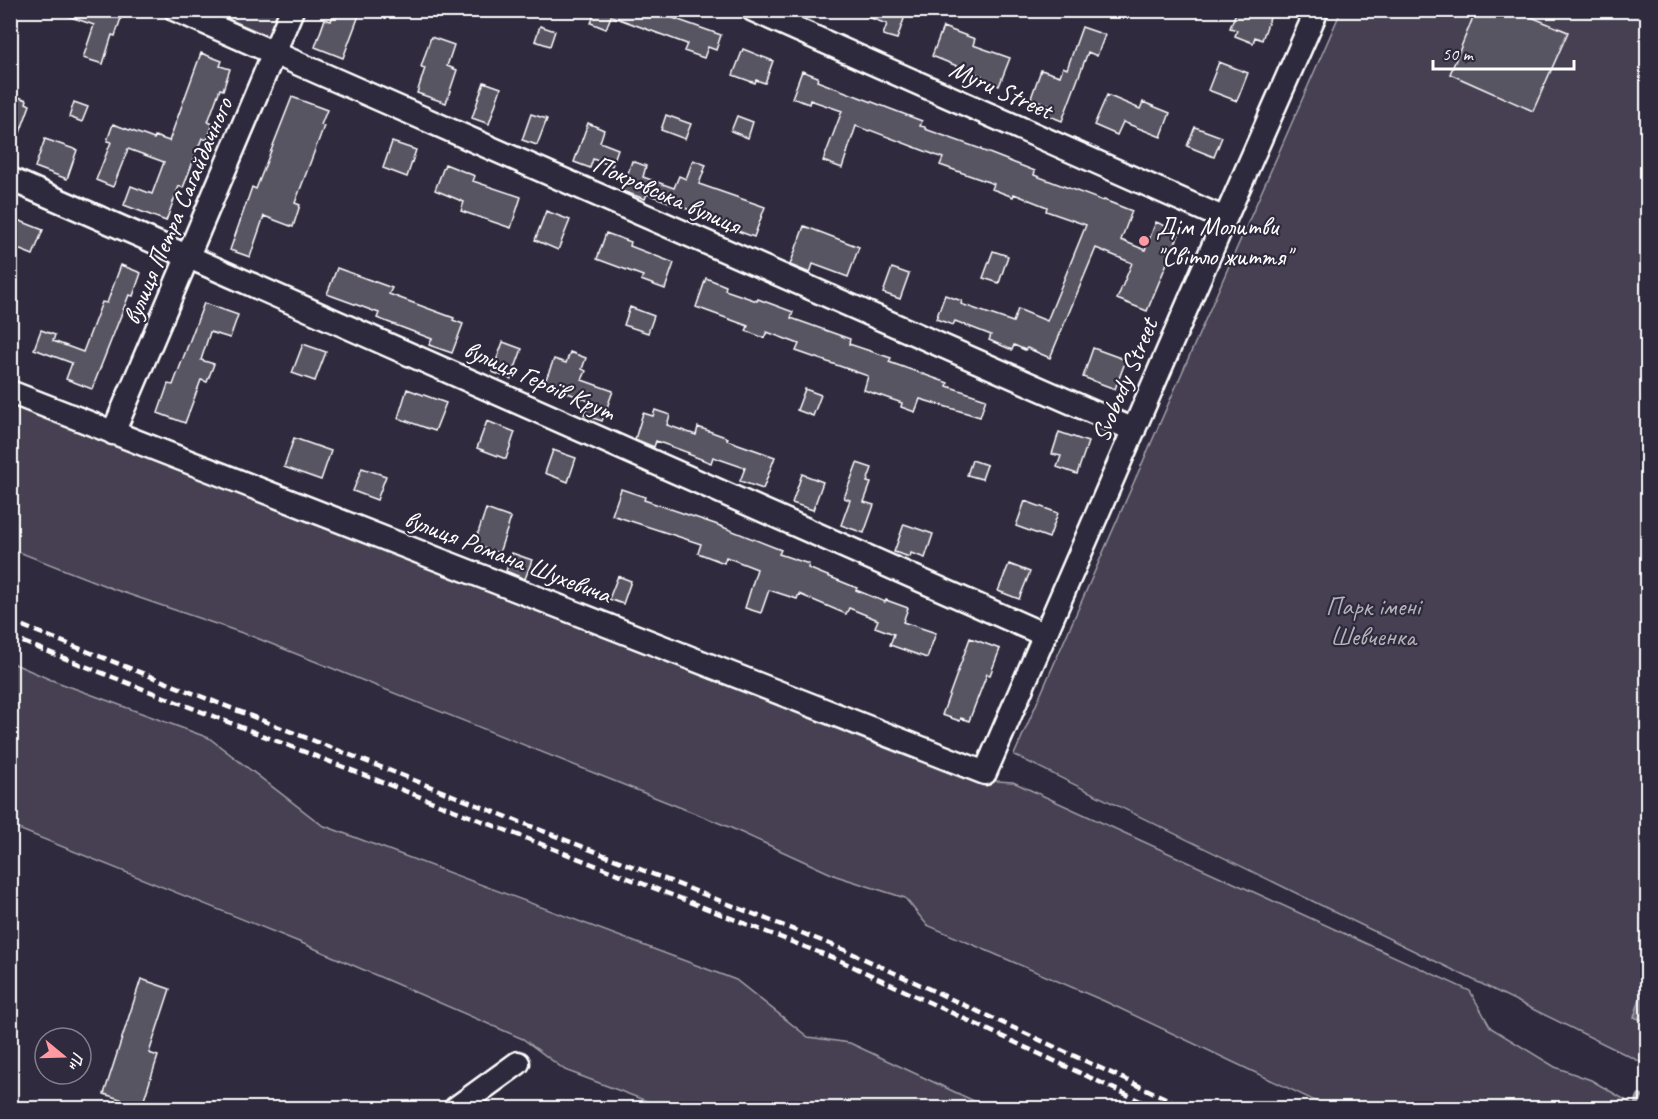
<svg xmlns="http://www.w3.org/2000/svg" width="1658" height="1119" font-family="Caveat,sans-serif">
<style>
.green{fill:#464152;stroke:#a2a0a8;stroke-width:1.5}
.water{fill:#6d6a77;stroke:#a7a6ad;stroke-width:1.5}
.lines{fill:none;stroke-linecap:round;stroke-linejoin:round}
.stream{stroke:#a7a6ad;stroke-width:6}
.building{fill:#595564;stroke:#fff;stroke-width:1.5}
.minor-casing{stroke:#fff;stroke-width:27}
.minor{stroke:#2f2a3d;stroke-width:22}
.rail{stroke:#fff;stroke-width:4.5;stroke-dasharray:9 4.5;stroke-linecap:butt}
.poi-dot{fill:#ff9aa2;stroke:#2f2a3d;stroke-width:2}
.labels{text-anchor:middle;stroke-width:4.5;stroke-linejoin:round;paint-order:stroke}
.street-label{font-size:26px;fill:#fff;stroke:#2f2a3d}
.poi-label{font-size:26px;fill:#fff;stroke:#2f2a3d;text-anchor:start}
.park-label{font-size:26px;fill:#b5b3ba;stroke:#2f2a3d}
</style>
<rect width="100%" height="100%" fill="#2f2a3d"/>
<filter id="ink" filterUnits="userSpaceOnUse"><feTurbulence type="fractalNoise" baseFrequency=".0167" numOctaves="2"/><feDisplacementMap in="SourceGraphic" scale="12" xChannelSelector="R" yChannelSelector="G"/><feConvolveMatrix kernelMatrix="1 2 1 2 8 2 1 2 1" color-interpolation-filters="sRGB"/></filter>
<g filter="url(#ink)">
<!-- green -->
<path class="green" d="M211 11H280L268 36Z
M1341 11H1647V1065L1014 755Z
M10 404 964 779 1013 782 1470 991 1491 1028 1555 1067 1591 1080 1639 1108H1330L1104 1001 927 925 905 898 836 876 729 827 254 637 116 590 11 549Z
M10 662 49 679 209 738 322 825 736 980 808 1037 850 1043 989 1108H665L565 1070 523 1039 304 944 11 826Z"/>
<!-- water -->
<path class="water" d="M1647 978 1648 1022H1647L1634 1017Z"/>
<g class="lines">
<!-- stream -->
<path class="stream" d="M1635 1108 1640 1096"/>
</g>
<!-- building -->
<path class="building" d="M59 10H100L121 18 115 36 112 35 103 64 83 58 94 25 59 13Z
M335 10H361L343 58 315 47 325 19 331 21Z
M596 10H666L674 14 673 18 721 35 716 50 708 47 704 58 684 51 687 44 611 16 606 29 591 23Z
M857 10H907L897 39 883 35 887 24 857 13Z
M1237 10H1259L1271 15 1262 40 1255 37 1253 43 1235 36 1237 30 1230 28Z
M1476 10H1514L1568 32 1533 111 1450 74Z
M540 26 555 31 550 46 535 41Z
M943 27 975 39 973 45 1010 58 999 86 981 79 982 76 932 56Z
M1082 27 1105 35 1097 56 1088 52 1062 121 1045 114 1049 105 1031 98 1041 70 1060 76 1063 67 1067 69Z
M431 37 454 45 447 66 457 70 446 103 417 93 425 68 421 67Z
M743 49 773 61 765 83 756 80 755 83 733 75Z
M201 53 222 61 220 66 230 69 223 90 220 89 208 122 213 124 207 140 202 138 183 188 179 186 166 221 124 205 131 186 152 194 164 162 128 149 113 187 96 180 111 142 107 141 113 124 154 139 155 136 169 141Z
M1219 62 1248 73 1237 101 1208 90Z
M802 71 818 77 817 81 922 121 920 126 925 127V129L981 149V150L1035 171 1034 175 1103 201 1104 200 1132 211 1121 240 1145 250 1156 222 1180 232 1147 311 1117 299 1132 263 1096 248 1050 358 1027 348 1025 350 1014 345 1012 350 989 340 991 335 955 321 953 325 936 319 945 295 962 301 961 304 1013 322 1018 309 1047 321 1086 225 1046 211 1047 207 1014 194 1013 197 992 189 994 184 940 165 943 158 870 130 869 131 856 126 842 168 823 161 842 111 810 100 809 104 792 98Z
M484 82 501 88 489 124 472 118Z
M10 94 27 100 26 103 30 105 13 152H10Z
M1107 95 1140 109 1143 102 1170 113 1161 137 1123 122 1117 135 1094 125Z
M292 97 327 110 321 125 324 126 295 203 300 205 293 227 264 216 250 257 230 250 252 187 256 189Z
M74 102 88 107 82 122 69 117Z
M531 114 547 119 537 145 522 140Z
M666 115 691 124 685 139 661 130Z
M737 116 753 122 748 138 731 131Z
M588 123 604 130 600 142 618 149 612 166 593 159 590 168 574 162Z
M1195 127 1222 137 1214 157 1187 146Z
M45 139 77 150 67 179 35 167Z
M392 142 416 150 407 177 383 168Z
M693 160 706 165 699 184 765 207 754 237 727 227 728 224 647 194 645 199 622 191 632 161 646 166 643 177 674 188 679 176 686 179Z
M445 164 475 176 473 181 521 197 511 228 461 211 464 202 435 190Z
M546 211 570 220 558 250 535 240Z
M10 217 43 230 33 255 10 246Z
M804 226 859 247 848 277 813 264 810 273 790 265Z
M606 233 631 242 630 246 674 263 665 289 641 280 643 276 597 259Z
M993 251 1008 256 999 283 983 278Z
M121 265 141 273 133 296 129 295 92 389 66 379 72 363 34 349 41 330 55 335 53 341 83 352 102 302 107 303Z
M337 268 392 288 389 294 454 318 453 320 463 324 452 353 429 345 432 339 377 318 379 313 327 294Z
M892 268 909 274 900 299 883 293Z
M706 278 726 286 725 290 757 301 758 299 793 312 791 318 850 339 849 344 891 358 889 362 948 383 947 386 986 399 980 417 920 399 915 412 901 407 902 403 864 390 868 376 796 351 799 344 767 332 764 338 746 331 748 326 696 307Z
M204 303 238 315 230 338 210 332 201 360 214 364 207 382 201 380 185 423 158 413 168 384 173 385Z
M630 307 654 316 648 333 624 325Z
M503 342 522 349 511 379 492 372Z
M303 344 326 352 315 381 292 373Z
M1093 348 1126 360 1115 389 1083 377Z
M570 352 586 358 582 369 586 371 582 380 613 391 602 421 584 415 589 401 544 384 554 359 566 363Z
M407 389 446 403 435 431 398 418Z
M805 389 821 395 813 416 797 410Z
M655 410 670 415 667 425 696 435 698 427 728 438 727 440 775 457 763 489 740 481 745 468 713 457 711 463 688 454 689 453 656 441 654 447 635 439 643 413 653 416Z
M487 421 515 432 506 459 477 448Z
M1059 432 1088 442 1077 474 1057 467 1061 456 1052 454Z
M294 438 331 451 321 480 284 467Z
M553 450 576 458 568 482 545 473Z
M972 460 987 465 982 479 967 475Z
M857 463 872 468 867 482 871 483 864 502 874 505 864 533 841 525 850 500 844 498Z
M362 468 386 476 377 500 353 491Z
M802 474 823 482 813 510 792 503Z
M621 489 645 497 644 500 715 524 781 550 779 554 809 564 808 568 857 588 856 590 885 602 886 600 908 608 903 622 936 633 927 658 890 645 894 634 875 627 878 620 849 608 846 614 799 594 797 599 769 590 761 613 745 608 757 569 726 557 724 563 698 553 701 544 612 515Z
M1025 501 1058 513 1049 538 1016 526Z
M486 509 511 518 499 553 474 545Z
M904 524 933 534 925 558 911 553 910 557 894 552Z
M512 553 532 560 525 579 506 571Z
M1009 564 1030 572 1019 599 998 591Z
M618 576 631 581 623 604 609 599Z
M970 638 1000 649 990 675 987 674 969 721 961 718 960 721 942 715Z
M141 979 170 989 149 1053 158 1056 142 1106 104 1094Z"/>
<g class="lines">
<defs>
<path id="minor" d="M176 10 1134 430
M753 10 1225 219
M10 179 189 257 1045 635
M10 392 985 773 1225 219 1317 10
M113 433 292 10
M456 1108 518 1063"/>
</defs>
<!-- minor casing -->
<use href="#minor" class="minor-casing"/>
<!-- minor -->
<use href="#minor" class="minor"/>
<!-- rail -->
<path class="rail" d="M10 621 845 950 1187 1108
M10 637 841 961 1155 1108"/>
</g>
</g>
<!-- markers -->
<circle class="poi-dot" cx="1144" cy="241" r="6"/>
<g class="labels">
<!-- street labels -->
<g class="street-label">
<text transform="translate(1001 89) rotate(24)" y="9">Myru Street</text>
<text transform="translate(667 194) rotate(24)" y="9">Покровська вулиця</text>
<text transform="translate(177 211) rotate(-67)" y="9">вулиця Петра Сагайдачного</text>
<text transform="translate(540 380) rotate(24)" y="9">вулиця Героїв Крут</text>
<text transform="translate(1124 380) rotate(-67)" y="9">Svobody Street</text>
<text transform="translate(508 556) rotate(21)" y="9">вулиця Романа Шухевича</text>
</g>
<!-- poi labels -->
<g class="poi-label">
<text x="1156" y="235">Дім Молитви<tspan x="1156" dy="30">"Світло життя"</tspan></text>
</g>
<!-- park labels -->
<g class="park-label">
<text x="1373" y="615">Парк імені<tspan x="1373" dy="30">Шевченка</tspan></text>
</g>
</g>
<!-- margin -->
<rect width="1658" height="1119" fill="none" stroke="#2f2a3d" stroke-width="36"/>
<rect x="18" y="18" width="1622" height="1083" fill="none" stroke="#fff" stroke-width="2" filter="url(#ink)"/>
<!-- north arrow -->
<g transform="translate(63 1056) rotate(109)"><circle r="28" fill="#2f2a3d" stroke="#827f8b" stroke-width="1.5"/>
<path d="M0-4.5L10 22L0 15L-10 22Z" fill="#ff9aa2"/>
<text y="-9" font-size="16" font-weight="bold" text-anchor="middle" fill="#ffffff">Пн</text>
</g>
<!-- scale -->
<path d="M1433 60v9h141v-9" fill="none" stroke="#ffffff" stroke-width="3"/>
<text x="1442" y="60" font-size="18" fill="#ffffff" stroke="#2f2a3d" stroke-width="4.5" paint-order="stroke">50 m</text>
</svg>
